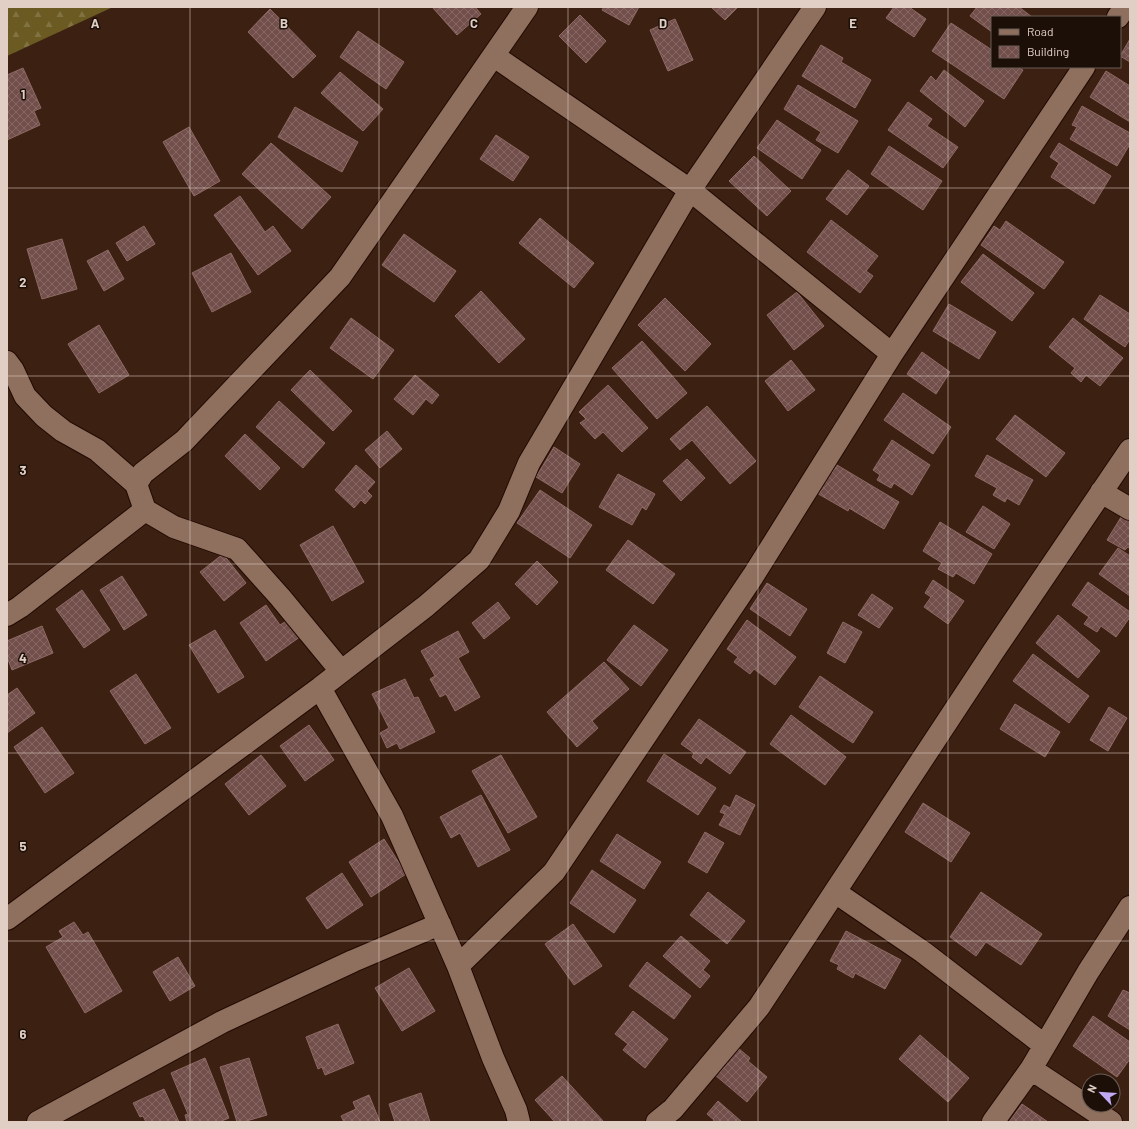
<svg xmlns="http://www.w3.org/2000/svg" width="1137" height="1129" font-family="Barlow,sans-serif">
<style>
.forest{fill:url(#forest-firs)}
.building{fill:url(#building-cross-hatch);stroke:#8e6965}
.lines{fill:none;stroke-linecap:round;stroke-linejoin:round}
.minor-casing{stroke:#220a00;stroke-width:24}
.minor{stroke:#8f6f5e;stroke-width:22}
.grid{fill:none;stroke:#e1cfc5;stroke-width:1;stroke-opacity:0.55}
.grid-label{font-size:13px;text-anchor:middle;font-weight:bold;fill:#e1cfc5;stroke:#1b0f08;stroke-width:3;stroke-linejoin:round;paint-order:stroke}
</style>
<defs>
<pattern id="forest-firs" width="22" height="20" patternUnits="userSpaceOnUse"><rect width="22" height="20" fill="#6b5b22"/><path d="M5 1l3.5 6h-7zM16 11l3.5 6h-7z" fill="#807241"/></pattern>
<pattern id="building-cross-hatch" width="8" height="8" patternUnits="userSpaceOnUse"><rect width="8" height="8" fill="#724f4b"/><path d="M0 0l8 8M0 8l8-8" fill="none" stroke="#866763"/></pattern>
</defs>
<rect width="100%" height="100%" fill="#3c2113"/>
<!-- forest -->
<path class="forest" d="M7 7H113L7 56Z"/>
<!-- building -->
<path class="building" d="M434 7H475L481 14 457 35 433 8Z
M604 7H639L629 25 602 10Z
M711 7H738L725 20Z
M894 7H909L926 19 914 37 886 18Z
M977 7H1019L1032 17H992V32L970 16Z
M270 9 316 56 293 78 248 32Z
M580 15 606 41 586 63 559 36Z
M675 19 693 60 668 71 650 30Z
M951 23 992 50V67H1017L1023 70 1004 99 932 51Z
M358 31 404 62 386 89 340 57Z
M1130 39V62L1120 56Z
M821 45 843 58 841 62 871 80 855 108 802 76Z
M23 68 41 108 34 111 40 125 7 140V75Z
M944 70 984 101 965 127 920 91 931 76 936 81Z
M1106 71 1130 86V122L1090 97Z
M340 72 383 109 363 131 321 93Z
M798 85 858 121 838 153 816 140 821 132 784 109Z
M908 102 932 119 927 126 958 147 943 168 888 130Z
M1082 106 1130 133V144L1117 166 1070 139 1077 127 1072 125Z
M295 107 358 142 342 172 278 137Z
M777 120 821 150 802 179 757 148Z
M189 127 220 181 194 196 163 142Z
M496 135 529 157 513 181 480 159Z
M271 143 331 197 302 229 242 174Z
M1059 143 1111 176 1094 204 1051 177 1059 163 1050 157Z
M889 146 942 181 923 210 871 174Z
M754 156 791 191 767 216 729 181Z
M848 170 869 186 847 215 826 199Z
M240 196 265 232 273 226 291 251 258 275 214 215Z
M540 218 594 263 574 288 519 243Z
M831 220 878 256 866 271 873 276 860 293 807 252Z
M1006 221 1064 262 1044 289 981 245 994 226 1000 230Z
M144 226 155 244 127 261 116 243Z
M404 234 456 271 434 302 382 265Z
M62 239 77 289 42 299 27 249Z
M108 250 124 279 104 291 87 261Z
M231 253 251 292 212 312 192 273Z
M983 254 1034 293 1012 321 961 282Z
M481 291 525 339 499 363 455 316Z
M797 292 824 326 794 350 767 315Z
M1100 295 1130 314V339L1125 347 1084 319Z
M665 298 711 344 685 371 638 325Z
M949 304 996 332 979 359 933 331Z
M351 318 394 350 373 379 330 348Z
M1073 318 1123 358 1100 386 1086 375 1081 382 1071 373 1075 368 1049 347Z
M99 325 129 375 99 393 68 344Z
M642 341 687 393 657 419 612 368Z
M922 352 950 372 936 394 907 374Z
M791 360 815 390 788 411 765 381Z
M310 370 352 411 333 431 291 390Z
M415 375 439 395 432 404 426 399 413 415 394 399Z
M608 385 648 428 622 452 603 432 595 439 580 423 586 419 579 412Z
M903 393 951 427 933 454 884 420Z
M279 401 325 443 303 468 256 427Z
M707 406 756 461 730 484 692 440 680 450 670 439Z
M1015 415 1065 453 1046 477 996 439Z
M387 431 402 449 380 468 365 450Z
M245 434 280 468 260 490 225 456Z
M892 440 930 465 912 495 894 483 891 488 877 480 880 475 873 470Z
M554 447 580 464 562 493 536 477Z
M987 455 1033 480 1019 505 1007 498 1005 502 993 495 997 488 975 476Z
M687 459 705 478 681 501 663 481Z
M832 462 899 502 884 529 849 508 848 511 815 492Z
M356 465 375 482 367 491 372 496 365 504 361 500 354 508 335 490Z
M618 474 655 494 646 510 642 507 632 525 599 507Z
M540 490 592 525 570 558 517 523Z
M983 506 1010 524 994 549 966 532Z
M1126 509 1130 512V548L1128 547 1125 550 1107 540Z
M940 522 992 554 974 584 956 573 953 577 938 569 942 563 923 551Z
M333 526 364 582 332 601 300 545Z
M628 540 675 574 653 604 606 570Z
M1118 548 1130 556V596L1099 574Z
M223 554 246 583 224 601 200 572Z
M537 561 558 582 537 605 515 584Z
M122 576 147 615 124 630 100 590Z
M933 580 964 601 948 624 924 607 931 597 925 593Z
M1088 582 1130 612V617L1116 637 1101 626 1097 632 1084 624 1089 617 1072 605Z
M767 583 807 609 790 636 750 609Z
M82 590 110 630 84 648 56 609Z
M872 594 893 608 879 628 858 615Z
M498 602 510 618 484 639 472 623Z
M266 605 280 625 293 617 304 634 266 661 240 623Z
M1058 615 1100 651 1078 678 1036 643Z
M747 620 796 657 775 685 754 669 750 674 734 662 738 657 727 649Z
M843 622 862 632 845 663 827 653Z
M634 625 668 650 641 686 607 660Z
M42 626 53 653 12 670 7 657V641Z
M215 630 244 677 218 693 189 645Z
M458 631 469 652 458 658 480 697 455 711 446 694 440 697 430 679 435 676 421 651Z
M1033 654 1089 696 1069 723 1013 681Z
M604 662 629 689 592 721 598 728 577 747 547 712Z
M136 674 171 728 145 744 110 691Z
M820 676 873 712 853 743 799 707Z
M405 679 414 698 418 697 435 732 400 749 397 743 387 748 380 733 389 728 372 694Z
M17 688 35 713 7 733V695Z
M1015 704 1060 732 1045 757 1000 729Z
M1109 707 1127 718 1108 751 1090 740Z
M791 715 846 757 825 785 770 744Z
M699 719 746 752 730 774 706 757 701 764 692 757 694 753 681 744Z
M309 725 334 760 305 781 280 746Z
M42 727 74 773 45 793 14 747Z
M664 754 716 788 698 815 647 781Z
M261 755 286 786 249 815 225 784Z
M501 755 537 817 508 833 472 771Z
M481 795 510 850 478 867 460 833 451 838 440 817Z
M736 795 755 805 740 835 719 825 725 814 720 812 724 805 730 808Z
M923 803 970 833 951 862 905 832Z
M705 832 724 843 707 873 688 862Z
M617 834 661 862 644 889 600 861Z
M384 839 406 874 371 897 349 862Z
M592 870 636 900 614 933 570 903Z
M342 873 363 905 327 929 306 898Z
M708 892 745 921 727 944 690 915Z
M981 892 1042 934 1021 965 986 942 976 956 950 937Z
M74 922 83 935 88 932 122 991 85 1013 46 947 63 937 59 931Z
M573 924 602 966 574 985 545 944Z
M846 931 901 960 885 989 855 973 853 978 837 969 839 965 830 961Z
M681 936 710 961 703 970 710 976 700 988 663 956Z
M178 957 195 986 170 1001 153 972Z
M647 962 691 996 674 1019 629 986Z
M409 968 435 1011 402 1031 375 988Z
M1123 990 1130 993V1030L1108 1016Z
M633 1011 668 1039 645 1068 623 1050 628 1044 615 1034Z
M1093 1016 1130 1042V1059L1117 1077 1073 1046Z
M338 1024 354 1063 325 1075 322 1067 318 1069 306 1037Z
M920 1035 969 1078 948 1102 899 1059Z
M732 1043 750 1058 748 1061 767 1077 747 1102 709 1070Z
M205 1058 229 1118 219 1122H187L185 1115 188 1114 171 1073Z
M249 1058 267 1115 243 1122H237L220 1067Z
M562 1076 604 1122H555L535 1100Z
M164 1089 179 1122H146L143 1116 140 1117 133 1103Z
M421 1093 430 1122H395L389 1104Z
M369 1095 380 1122H344L341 1116 356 1109 353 1102Z
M718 1101 742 1122H713L714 1120 707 1114Z
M1022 1104 1048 1122H1009Z"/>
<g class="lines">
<defs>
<path id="minor" d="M1118 17 1125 7
M494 56 690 190 892 354
M7 362 13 370 25 396 44 416 63 431 97 450 136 484 145 510 174 527 237 549 280 597 341 671
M136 484 143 473 184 441 340 277 527 7
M1101 492 1130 509
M7 615 20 607 145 510
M320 688 392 816 458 966 493 1058 516 1110 519 1122
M835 892 923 952 1044 1045
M7 919 320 688 426 606 479 560 509 511 529 463 690 190 815 7
M458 966 554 872 753 576 892 354 1084 67
M1031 1069 1111 1122
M38 1122 222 1022 353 961 440 924
M657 1122 673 1109 759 1007 993 652 1130 450
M993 1122 1031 1069 1088 972 1130 907"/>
</defs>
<!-- minor casing -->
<use href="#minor" class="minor-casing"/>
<!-- minor -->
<use href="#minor" class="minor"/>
</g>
<!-- grid -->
<path class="grid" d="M190 7V1122M379 7V1122M568 7V1122M758 7V1122M948 7V1122M7 188H1130M7 376H1130M7 564H1130M7 753H1130M7 941H1130"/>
<g class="grid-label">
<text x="95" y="28">A</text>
<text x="284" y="28">B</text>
<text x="474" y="28">C</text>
<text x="663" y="28">D</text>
<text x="853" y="28">E</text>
<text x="23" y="99">1</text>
<text x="23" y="287">2</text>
<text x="23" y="475">3</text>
<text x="23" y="663">4</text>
<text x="23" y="851">5</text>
<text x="23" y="1039">6</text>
</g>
<!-- border -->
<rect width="1137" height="1129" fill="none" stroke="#e1cfc5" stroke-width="16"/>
<!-- legend -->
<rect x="991" y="16" width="130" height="52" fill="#1b0f08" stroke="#6a5c54"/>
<rect x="999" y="29" width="20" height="6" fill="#8f6f5e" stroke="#6a5c54"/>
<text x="1027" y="36" font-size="12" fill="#e1cfc5">Road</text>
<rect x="999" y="46" width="20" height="12" fill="url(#building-cross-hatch)" stroke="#6a5c54"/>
<text x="1027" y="56" font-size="12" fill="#e1cfc5">Building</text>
<!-- north arrow -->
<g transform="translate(1101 1093) rotate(295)"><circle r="19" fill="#1b0f08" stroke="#6a5c54"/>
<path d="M0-3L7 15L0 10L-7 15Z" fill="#c0a8f3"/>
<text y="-6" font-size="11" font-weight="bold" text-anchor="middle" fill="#e1cfc5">N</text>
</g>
</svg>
